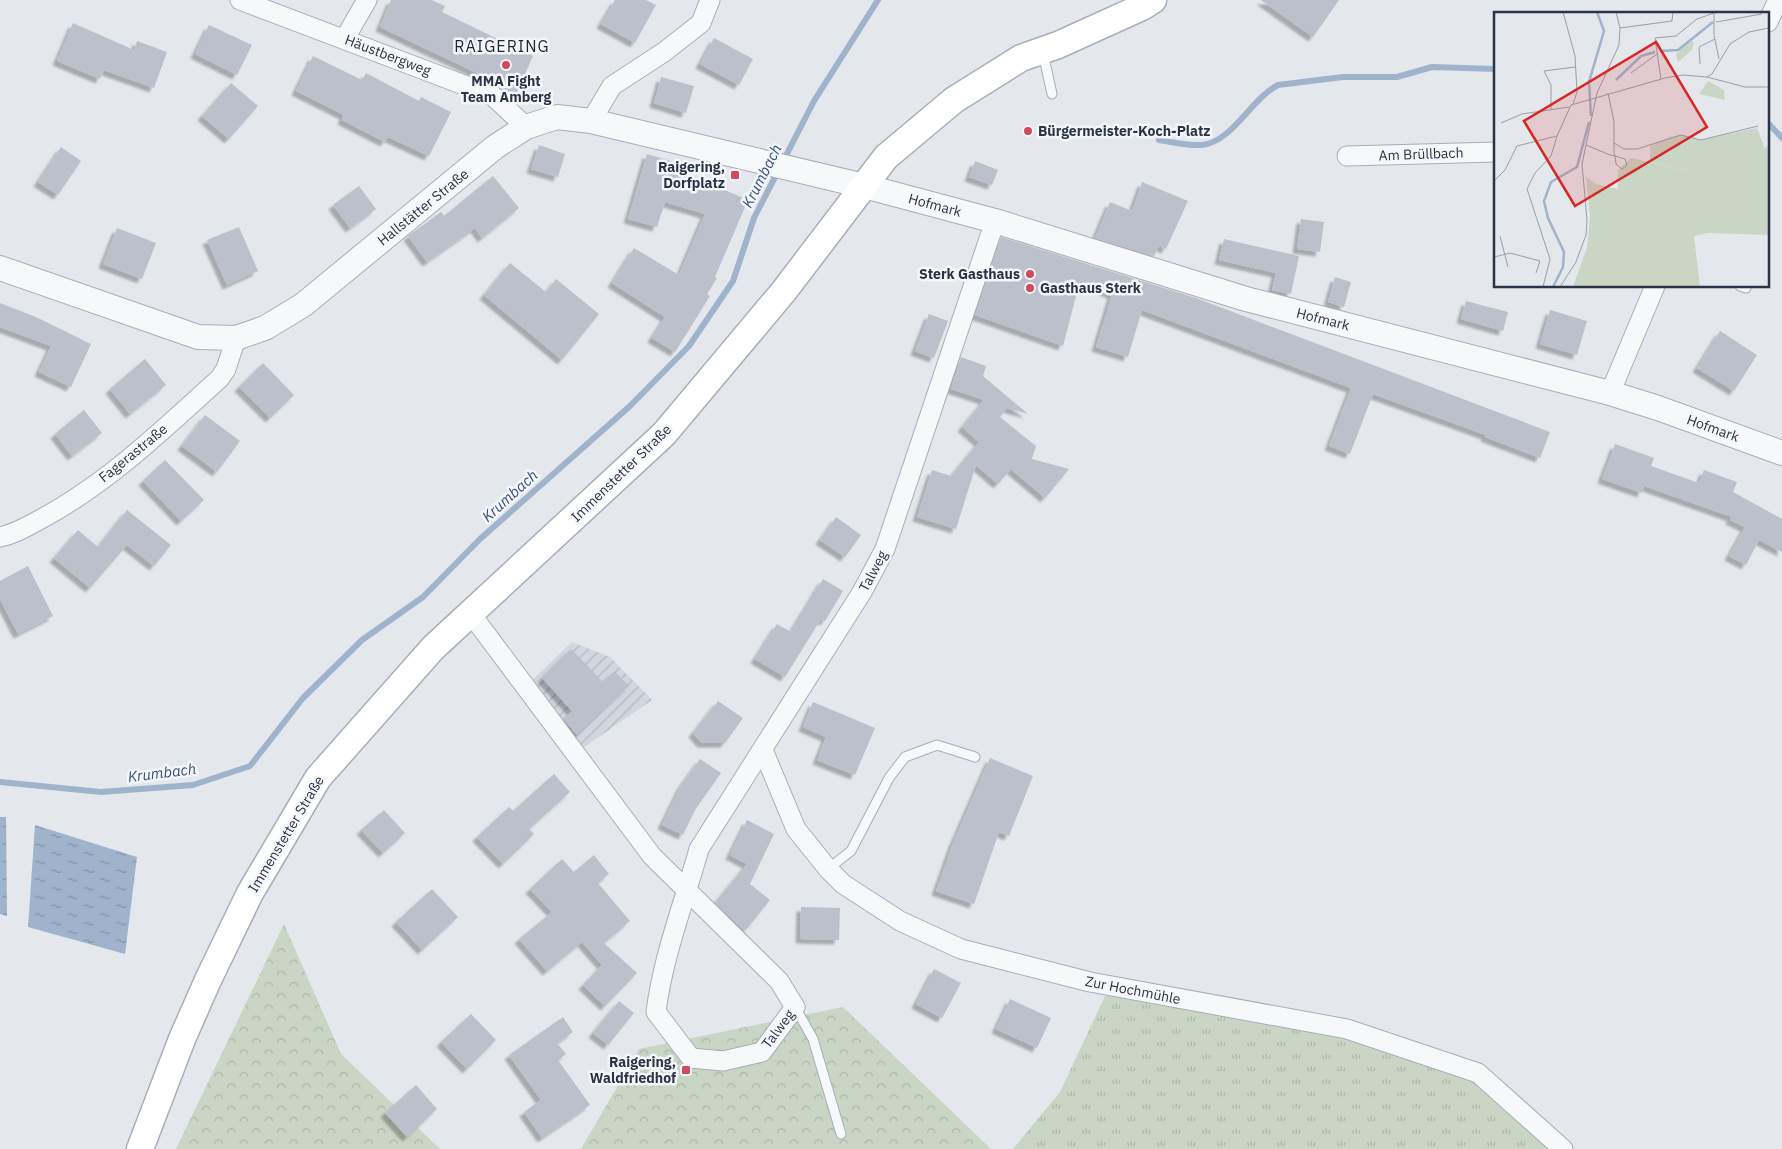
<svg xmlns="http://www.w3.org/2000/svg" width="1782" height="1149" font-family="'IBM Plex Sans',sans-serif">
<style>
.industrial{fill:url(#industrial-furrows)}
.grass{fill:url(#grass-tufts)}
.forest{fill:url(#forest-crowns)}
.water{fill:url(#water-ripples)}
.lines{fill:none;stroke-linecap:round;stroke-linejoin:round}
.stream{stroke:#9fb4cc;stroke-width:6}
.building{fill:#bbc0ca;filter:url(#shadow)}
.service-casing{stroke:#a9aeb7;stroke-width:11}
.minor-casing{stroke:#a9aeb7;stroke-width:21}
.tertiary-casing{stroke:#a9aeb7;stroke-width:26}
.secondary-casing{stroke:#a9aeb7;stroke-width:29}
.service{stroke:#f7f8fa;stroke-width:9}
.minor{stroke:#f7f8fa;stroke-width:19}
.tertiary{stroke:#f7f8fa;stroke-width:24}
.secondary{stroke:#fff;stroke-width:26}
.poi-dot{fill:#d1495b;stroke:#f4f6f9;stroke-width:2}
.labels{text-anchor:middle;stroke-width:5;stroke-linejoin:round;paint-order:stroke}
.street-label{font-size:14px;fill:#2b3445;stroke:#f4f6f9}
.poi-label{font-size:14px;font-weight:bold;fill:#2b3445;stroke:#f4f6f9;text-anchor:end}
.water-label{font-size:15px;font-style:italic;fill:#34527a;stroke:#f4f6f9}
.quarter-label{font-size:16px;letter-spacing:1px;fill:#1d2536;stroke:#f4f6f9}
.inset-river{fill:none;stroke:#9fb4cc;stroke-width:2.5}
.inset-road{fill:none;stroke:#9a9fa9;stroke-width:1}
.view{fill:#d62828;fill-opacity:0.15;stroke:#d62828;stroke-width:2.5}
.inset-edge{fill:none;stroke:#2b3445;stroke-width:2.5}
</style>
<defs>
<pattern id="industrial-furrows" width="10" height="10" patternUnits="userSpaceOnUse" patternTransform="scale(1.25)"><rect width="10" height="10" fill="#d2d6de"/><path d="M-1 1l2-2M0 10L10 0M9 11l2-2" fill="none" stroke="#b4b8c0"/></pattern>
<pattern id="grass-tufts" width="24" height="20" patternUnits="userSpaceOnUse" patternTransform="scale(1.25)"><rect width="24" height="20" fill="#c9d6c5"/><path d="M3 7l-1-3M5 7V3M7 7l1-3M15 17l-1-3M17 17v-4M19 17l1-3" fill="none" stroke="#adb8ab"/></pattern>
<pattern id="forest-crowns" width="20" height="18" patternUnits="userSpaceOnUse" patternTransform="scale(1.25)"><rect width="20" height="18" fill="#c9d6c5"/><path d="M2 6a3 3 0 1 1 6 0M12 15a3 3 0 1 1 6 0" fill="none" stroke="#adb8ab"/></pattern>
<pattern id="water-ripples" width="26" height="14" patternUnits="userSpaceOnUse" patternTransform="scale(1.25)"><rect width="26" height="14" fill="#9fb4cc"/><path d="M2 4q2-2 4 0t4 0M15 11q2-2 4 0t4 0" fill="none" stroke="#8293a7"/></pattern>
<filter id="shadow"><feDropShadow dx="-4.5" dy="4.5" stdDeviation="1" flood-color="#0004"/></filter>
</defs>
<rect width="100%" height="100%" fill="#e4e7ec"/>
<!-- industrial -->
<path class="industrial" d="M572 642 610 657 652 700 583 748 532 681Z"/>
<!-- grass -->
<path class="grass" d="M1105 996 1166 997 1347 1029 1478 1073 1563 1149H1013L1060 1092Z"/>
<!-- forest -->
<path class="forest" d="M284 924 341 1054 440 1149H176Z
M843 1007 991 1149H581L639 1049Z"/>
<!-- water -->
<path class="water" d="M0 817H6L7 916 0 914Z
M35 825 137 857 125 954 28 927Z"/>
<g class="lines">
<!-- stream -->
<path class="stream" d="M1768 123 1782 138
M1159 140C1172 142 1188 146 1202 145 1232 142 1251 99 1278 85L1343 77H1397L1432 67 1496 69
M0 782 101 792 193 785 250 766 303 698 362 640 423 597 480 539 630 406 689 346 733 281 754 218 814 101 878 0"/>
</g>
<!-- building -->
<path class="building" d="M391 0H432L445 6 442 12 533 56 515 97 497 86 477 78 479 74 380 27Z
M615 0H646L656 5 635 43 601 24Z
M1261 0H1339L1313 37Z
M73 23 134 50 137 41 167 52 154 88 104 70 100 79 57 61Z
M209 25 252 45 237 75 195 54Z
M714 38 753 59 739 85 700 64Z
M313 56 362 80 366 73 419 101 421 97 451 112 429 156 388 137 385 142 342 120 344 115 296 91Z
M661 77 694 86 686 113 654 103Z
M231 83 258 106 229 139 202 116Z
M539 145 565 154 558 177 531 169Z
M61 147 81 161 58 195 38 182Z
M647 154 694 168 692 176 748 200 715 277 717 278 707 294 710 296 675 352 652 338 665 317 612 283 634 248 679 275 705 214 665 202 657 227 628 219Z
M975 161 998 170 992 185 969 177Z
M493 176 519 208 482 238 475 228 427 262 408 236 441 212 444 216Z
M1142 182 1188 201 1166 249 1159 246 1154 256 1095 238 1110 202 1132 211Z
M359 186 376 209 350 228 333 205Z
M1301 219 1324 222 1320 252 1297 249Z
M239 227 258 271 227 285 207 240Z
M117 228 156 243 142 279 103 264Z
M1001 237 1196 298 1550 432 1540 458 1485 437 1486 435 1373 394 1350 454 1329 446 1351 388 1142 310 1128 357 1096 347 1112 294 1080 281 1063 346 975 315Z
M1224 239 1299 256 1291 294 1272 290 1276 273 1219 260Z
M510 263 546 292 556 279 599 314 562 360 484 295Z
M1335 277 1351 282 1344 307 1328 302Z
M1466 301 1508 312 1503 331 1461 319Z
M0 303 36 317 91 344 71 387 39 372 51 346 0 327Z
M1550 310 1587 321 1577 355 1540 344Z
M929 314 948 321 934 358 915 351Z
M1720 331 1757 355 1734 391 1697 368Z
M961 357 986 366 983 376 1028 414 1007 408 1000 417 1036 446 1032 459 1069 469 1045 498 1011 469 998 484 976 465 956 529 917 517 932 470 951 476 979 442 962 427 984 400 951 389Z
M145 359 166 385 130 414 110 389Z
M263 363 294 395 270 418 239 387Z
M84 410 102 433 72 456 55 434Z
M205 415 240 441 217 472 182 446Z
M1615 444 1654 458 1651 466 1699 483 1704 470 1737 482 1733 492 1782 519V552L1759 540 1746 565 1729 556 1745 527 1730 520 1732 517 1644 486 1642 493 1602 479Z
M165 460 204 500 181 521 143 481Z
M127 510 171 545 154 566 127 545 90 588 54 558 78 530 98 547Z
M836 517 861 535 845 557 820 540Z
M28 566 53 616 18 634 0 599V581Z
M823 579 843 591 825 621 821 619 785 677 755 659 777 624 791 632Z
M571 649 603 682 614 671 629 686 577 735 563 719 572 711 542 678Z
M718 701 743 718 725 743H702L693 733Z
M813 702 875 728 855 775 817 760 826 737 803 727Z
M990 758 1033 776 1009 836 999 832 974 904 936 891 953 843Z
M700 759 721 773 695 810 683 835 662 825 681 786Z
M554 774 570 792 529 829 534 834 503 864 477 837 509 807 513 811Z
M384 810 405 833 383 853 361 830Z
M747 820 774 834 750 884 770 900 745 931 715 903 747 864 730 855Z
M594 855 609 874 598 883 630 921 604 943 637 973 605 1006 583 985 602 965 582 942 547 971 519 939 552 912 530 889 562 859 574 872Z
M432 889 458 917 422 950 396 922Z
M801 907 840 908 839 940 800 939Z
M934 969 961 983 942 1018 916 1004Z
M1010 999 1051 1018 1037 1048 996 1029Z
M619 1001 634 1013 608 1045 593 1033Z
M471 1014 496 1040 467 1069 441 1042Z
M563 1017 573 1032 557 1043 566 1054 558 1060 590 1105 542 1138 524 1112 541 1100 509 1055Z
M416 1085 437 1109 407 1137 385 1113Z"/>
<g class="lines">
<defs>
<path id="service" d="M1043 53 1052 94
M1740 286 1746 288
M828 869 851 851 889 778 905 757 937 745 975 757
M795 1007 813 1039 841 1134"/>
<path id="minor" d="M240 0 493 96 526 127
M1768 22 1778 0
M345 38 367 0
M591 121 612 86 664 52 701 23 710 0
M1347 156 1496 152
M1610 393 1655 286
M0 537C15 534 28 526 41 519 108 483 164 429 220 378L226 369 236 338
M471 614 652 856 779 981 795 1007 762 1052 723 1061 691 1058 656 1012C663 956 684 903 699 849L862 592 885 549 995 221
M763 750 796 829 828 869 843 884 900 921 961 949 1090 982 1347 1029 1478 1073 1563 1149"/>
<path id="tertiary" d="M0 268 198 337 236 338 265 328 303 305 495 147 526 127 557 117 591 121 864 186 995 221 1246 299 1610 393 1658 408 1782 453"/>
<path id="secondary" d="M140 1149 182 1039 208 980 250 893 318 778 433 648 664 434 784 291 886 157 954 100 1021 58 1058 45 1142 7 1153 0"/>
</defs>
<!-- service casing -->
<use href="#service" class="service-casing"/>
<!-- minor casing -->
<use href="#minor" class="minor-casing"/>
<!-- tertiary casing -->
<use href="#tertiary" class="tertiary-casing"/>
<!-- secondary casing -->
<use href="#secondary" class="secondary-casing"/>
<!-- service -->
<use href="#service" class="service"/>
<!-- minor -->
<use href="#minor" class="minor"/>
<!-- tertiary -->
<use href="#tertiary" class="tertiary"/>
<!-- secondary -->
<use href="#secondary" class="secondary"/>
</g>
<!-- markers -->
<g class="poi-dot">
<circle cx="506" cy="65" r="5"/>
<circle cx="1028" cy="131" r="5"/>
<rect x="730" y="170" width="10" height="10" rx="2.5"/>
<circle cx="1030" cy="274" r="5"/>
<circle cx="1030" cy="288" r="5"/>
<rect x="681" y="1065" width="10" height="10" rx="2.5"/>
</g>
<g class="labels">
<!-- street labels -->
<g class="street-label">
<text transform="translate(388 55) rotate(21)" y="5">Häustbergweg</text>
<text transform="translate(1421 154) rotate(-2)" y="5">Am Brüllbach</text>
<text transform="translate(935 205) rotate(15)" y="5">Hofmark</text>
<text transform="translate(423 207) rotate(-39)" y="5">Hallstätter Straße</text>
<text transform="translate(1323 319) rotate(14)" y="5">Hofmark</text>
<text transform="translate(1713 428) rotate(20)" y="5">Hofmark</text>
<text transform="translate(133 453) rotate(-39)" y="5">Fagerastraße</text>
<text transform="translate(621 473) rotate(-44)" y="5">Immenstetter Straße</text>
<text transform="translate(873 571) rotate(-62)" y="5">Talweg</text>
<text transform="translate(286 834) rotate(-59)" y="5">Immenstetter Straße</text>
<text transform="translate(1133 990) rotate(11)" y="5">Zur Hochmühle</text>
<text transform="translate(778 1029) rotate(-53)" y="5">Talweg</text>
</g>
<!-- poi labels -->
<g class="poi-label">
<text x="506" y="86" text-anchor="middle">MMA Fight<tspan x="506" dy="16">Team Amberg</tspan></text>
<text x="1038" y="136" text-anchor="start">Bürgermeister-Koch-Platz</text>
<text x="725" y="172">Raigering,<tspan x="725" dy="16">Dorfplatz</tspan></text>
<text x="1020" y="279">Sterk Gasthaus</text>
<text x="1040" y="293" text-anchor="start">Gasthaus Sterk</text>
<text x="676" y="1067">Raigering,<tspan x="676" dy="16">Waldfriedhof</tspan></text>
</g>
<!-- water labels -->
<g class="water-label">
<text transform="translate(762 176) rotate(-63)" y="5">Krumbach</text>
<text transform="translate(510 496) rotate(-42)" y="5">Krumbach</text>
<text transform="translate(162 773) rotate(-7)" y="5">Krumbach</text>
</g>
<!-- quarter labels -->
<g class="quarter-label">
<text x="502" y="52">RAIGERING</text>
</g>
</g>
<!-- overview -->
<g transform="translate(1494 12)">
<rect width="275" height="275" fill="#e4e7ec"/>
<path d="M263 116 271 137 194 159 156 150V134L175 125 187 123 207 128Z" fill="#c9d6c5"/>
<path d="M196 28 200 31 198 38 184 50 182 42ZM214 69 230 78 231 88 205 82ZM275 131V223L214 221 200 224 206 275H79L93 235 96 204 92 165 102 172 124 177V158L137 146 194 159 271 137Z" fill="#c9d6c5"/>
<path d="M144 157H158L197 169 207 209 184 220 146 218 135 198 127 172Z" fill="#c9d6c5"/>
<path class="inset-river" d="M166 39 184 38 219 10M122 68 147 44 161 40M97 104 95 70 110 19 103 0M59 275 69 255 70 240 54 206 50 189 57 170 83 155 95 110"/>
<path class="inset-road" d="M69 0 81 44 83 80 79 92M220 1V23L225 47M222 10 268 2M126 16 178 9 179 0M206 52 205 35 221 27M137 61 163 42M213 65 251 75H275M167 67 161 26 182 24 203 7 220 1M57 97V73L50 59 81 55M7 111 28 102 75 95M120 131 130 137H143L187 123 207 128 264 114M92 133 116 143 121 144 131 147 133 153 128 157 122 152 121 144 120 141V110L114 81M0 169 11 158 23 134 63 124 77 93 171 66 189 63 213 65 218 62 236 32 255 20 275 16M6 224 14 255M0 245 16 241 46 249 42 261M49 275 56 247 33 177 41 161 57 144 63 124M66 275 82 250 92 223 93 208 88 152 103 81 125 33 126 16 122 0"/>
<path class="view" d="M162 30 213 115 81 194 30 109Z"/>
<rect width="275" height="275" class="inset-edge"/>
</g>
</svg>
